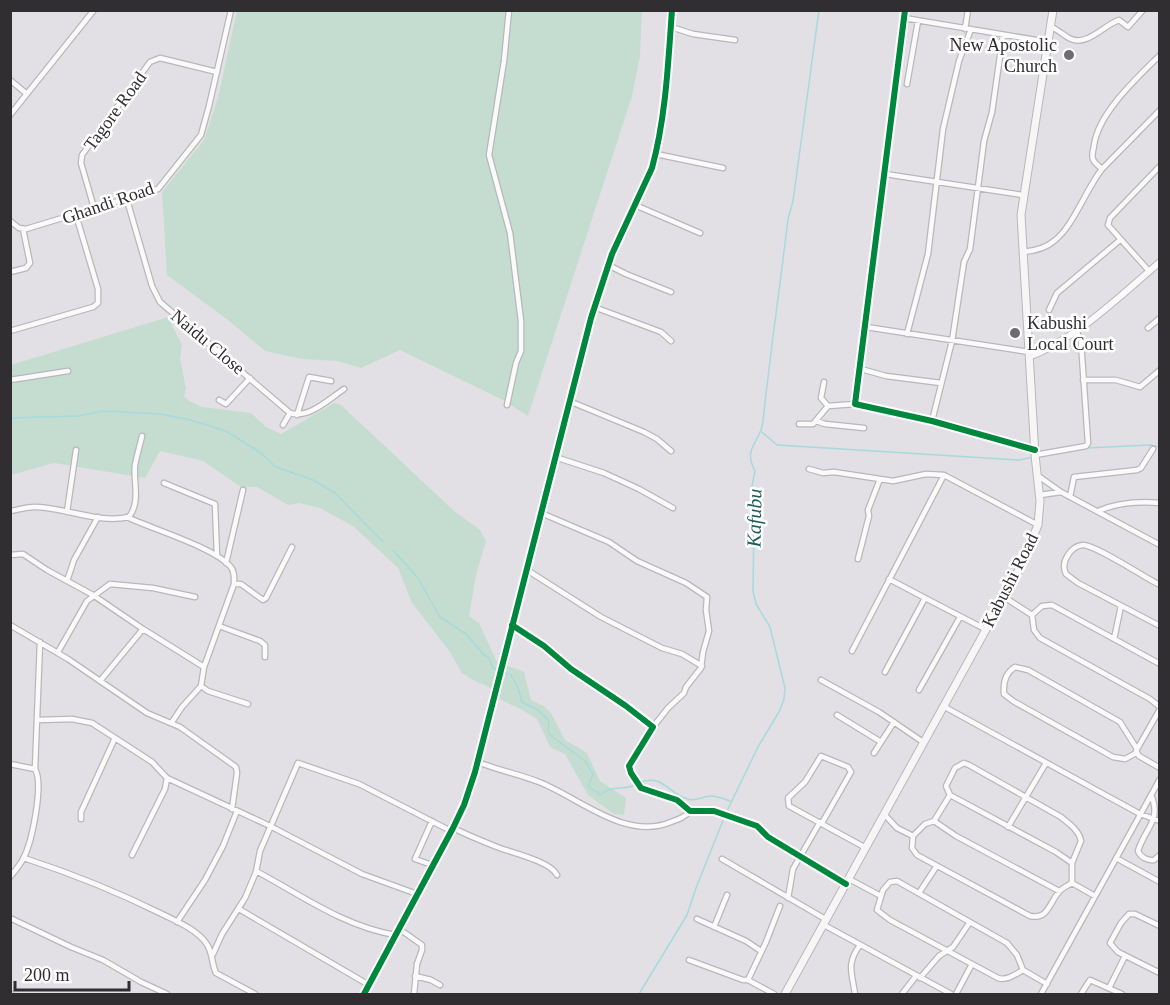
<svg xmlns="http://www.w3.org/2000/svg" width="1170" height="1005" font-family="Georgia,serif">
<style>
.green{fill:#c4ddd0}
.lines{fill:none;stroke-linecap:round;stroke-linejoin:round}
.stream{stroke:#a7dada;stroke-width:1.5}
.minor-casing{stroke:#b8b7ba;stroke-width:7}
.tertiary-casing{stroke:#b8b7ba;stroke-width:8}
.secondary-casing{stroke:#b8b7ba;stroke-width:9}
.minor{stroke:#fbfafb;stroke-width:4.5}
.tertiary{stroke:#fbfafb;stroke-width:6}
.secondary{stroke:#f7f5f6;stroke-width:7}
.cycleway-casing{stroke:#fff;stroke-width:10}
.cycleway{stroke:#00873e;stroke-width:6}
.poi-dot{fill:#6e6c70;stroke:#fff;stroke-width:2}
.labels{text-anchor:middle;stroke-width:5;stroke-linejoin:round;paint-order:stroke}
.poi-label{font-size:18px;fill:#302e31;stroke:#fff;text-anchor:end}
.street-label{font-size:18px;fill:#302e31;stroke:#fff}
.water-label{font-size:20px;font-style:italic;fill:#1f5c5c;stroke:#fff}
</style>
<rect width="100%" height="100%" fill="#e2e0e4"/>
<!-- green -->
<path class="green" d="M237 11H642L640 56 632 96 528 416 503 400 400 350 361 368 338 361 302 359 265 351 228 320 167 275 162 192 204 140 218 98Z
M168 317 182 345 180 358 186 389 184 396 189 401 202 407 251 413 266 427 281 434 331 405 334 403 341 405 453 510 480 530 486 541 476 575 469 616 479 623 497 662 524 672 531 700 544 706 551 713 565 740 587 753 600 781 626 798 624 815 614 814 588 795 565 754 550 747 537 719 521 709 503 701 491 688 471 679 462 673 450 652 412 603 398 568 353 526 320 508 299 503 288 505 257 487H241L203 461 160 451 145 478 54 463 11 475V365Z"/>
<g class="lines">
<!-- stream -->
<path class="stream" d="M10 418 78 416 104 411 160 414 190 420 226 431 261 453 276 467 313 480 335 493 383 542
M762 432 777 445 1019 460 1034 457
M1086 448 1150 445 1160 447
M393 550 418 578 440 617 466 634 484 655 489 658 493 668 497 670
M503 672 511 675 518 688 522 702 538 710 549 721 548 730 551 736 585 761 593 774 588 786 600 795C613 784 623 791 635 785
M641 782C662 774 669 794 688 799 696 802 703 796 711 796 717 796 724 799 730 801
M726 813 758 747 780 710 784 699 785 688 770 627 756 604 753 591 754 515 752 486 755 471C742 447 761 443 763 421 770 354 780 287 788 219L793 201 819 10
M639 994 687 915 696 888 724 818"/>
<defs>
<path id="minor" d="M905 10 855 404 932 421 1035 450
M904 18 1048 42
M671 27 693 34 735 40
M1051 27C1059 30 1064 36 1071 39 1088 46 1104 25 1119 20L1128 27 1143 10
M965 29 968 10
M1160 55C1137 78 1099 112 1094 145 1094 149 1091 154 1093 159 1094 163 1099 166 1102 169L1160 110
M10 80 27 94
M907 84 918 21
M10 115 94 10
M656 154 723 168
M885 174 1023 195
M127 200 152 286 160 302 290 413C309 419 329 399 344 389
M635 205 700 233
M94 208 81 163 82 155 150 62 160 58 217 72
M10 221 19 228 26 229 158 189 201 135 209 106 231 10
M1023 252C1033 251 1046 248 1054 241 1073 227 1086 189 1102 169
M608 265 626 274 671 292
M1149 271 1108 225 1110 218 1160 166
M10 272 26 268 30 263 23 229
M594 307 661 332 671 341
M1049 310 1057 293 1120 240
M866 327 1029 352
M1148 328 1160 318
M10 331 93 307 98 303V289L76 215
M907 334 928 254 943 129 959 61 971 29
M861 369 886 376 941 383
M10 380 68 371
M1083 380H1116L1140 387 1160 370
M824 382 821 398 828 406
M219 400 226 404 250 378
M569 401 644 432 657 439 671 451
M507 405 516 363 521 351V321L510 233 489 155 504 61 509 10
M297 415 309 377 331 381
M816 421 825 424 864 428
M932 421 952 341 964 262 970 249 984 141 992 112 1003 35
M799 424H813L828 406 855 404
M283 425 290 413
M1035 455 1086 446 1088 443 1081 342 1076 330
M555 457 604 473 639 489 673 508
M809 469 823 473 834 472 893 481 926 474 944 475
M1037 475 1061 492 1160 545
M164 483 215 504 217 556
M1040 495 1061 492
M1070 497 1074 477 1137 470 1141 468 1153 449
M10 511C18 510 26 507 34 507 65 507 97 524 129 517 141 501 133 482 135 465 137 455 140 445 142 436
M1098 511C1117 503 1138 501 1160 503
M67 512 76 450
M541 513 609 542 637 561 686 583 707 597 706 610 709 631 703 652 701 668 686 687 684 693 668 708 653 727
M127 517C152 529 213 547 230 566 235 571 234 578 234 584L204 667 201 686 182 707 172 722
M10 555 23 554 47 570 93 595 143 629 204 667
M858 559 869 516 868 510 880 479
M226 563 243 490
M527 570 601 617 662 648 682 654 702 666
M889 579 925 598
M67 581 74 560 98 517
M234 584H241L263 600 266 598 292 547
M1160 585C1145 578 1096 545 1083 545 1077 545 1071 550 1068 555 1064 561 1063 568 1066 574L1078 583 1160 626
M1004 597 1032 615
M10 625 68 659 147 713 180 727 236 767 237 773 232 809
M512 625 544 646 571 669 626 706 653 727 629 766 631 773 641 788 677 800 690 811H714L757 826 768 837 846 884
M219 626 260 641 265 645V657
M1114 639 1121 606
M852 651 944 475 1038 525
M58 652 87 601 110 584 153 588 195 597
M1160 664 1052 605 1042 606 1032 615 1034 630 1040 638 1150 699 1160 707
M885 672 925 598 985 629
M821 680 879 712 923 742
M100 681 143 629
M201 686 208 691 248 704
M919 690 960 617
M943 706 1140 814 1160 821
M1160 709 1136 751 1139 756 1160 768
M837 715 881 742
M38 720 72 719 92 723 152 762 167 778 270 826 362 874 417 894
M874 753 894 722
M1136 753 1125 759 1113 757 1013 701 1004 694C1003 683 1005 673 1015 667L1028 670 1120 722 1137 749
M478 762C497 770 519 774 539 782 580 798 625 841 671 822 679 819 685 817 690 811
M10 764 35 769
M950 795 934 821 925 824 913 836 912 848 917 855 1030 916C1048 920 1049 903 1059 892 1062 888 1067 886 1072 883L1095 896
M1151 795C1162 820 1145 828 1138 851 1140 857 1148 861 1154 860L1160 855
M884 814 897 828 913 836
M81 819V812L115 738
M934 821 956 836 1059 891
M822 823 851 772 848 767 821 756 805 782 788 798 789 806 866 848
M1008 827 1046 763
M453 828C467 835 482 841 497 847 512 853 550 861 557 875
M132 855 165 789 167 778
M24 858C73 874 118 892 164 915 178 922 197 930 206 943 213 952 211 962 216 973L255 994
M1116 858 1160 882
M722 859 827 920
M432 865 415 859 432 821
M256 871C301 895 343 926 395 935
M10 877C15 871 21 864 24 857 32 841 44 784 35 769L40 642
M849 879 881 896
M1072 883V863L1081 841C1079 830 1069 824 1061 817L969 765 964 763 955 768 946 786 950 795 1056 852 1072 863
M919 893 936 867
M788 898 793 869 820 822
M239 909 369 985
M10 918 71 947 103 960 141 982 167 994
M697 919 746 941 761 951
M177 922 205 880 223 846 237 811
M824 925 951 994
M1160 926 1135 914H1129L1121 923 1110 943 1118 952 1160 973
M714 927 727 895
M398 928 422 945V950L417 964 414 994
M213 954 222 934 245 898 256 872 260 851 298 763 359 784 451 831
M689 960 743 980H748L774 994
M1023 970C1016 974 1007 981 998 978L890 920 877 910 883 890 890 882 897 881 1007 943 1017 955 1023 970 1047 984
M415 976 431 980 440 985
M920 978 939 956 953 947 970 922
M748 980 766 942 780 906
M1109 988 1125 956
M10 994H11
M364 994 453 828 464 805 475 772 591 318 612 254 652 168C666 116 668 64 672 10
M855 994C852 973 846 964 860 945
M902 994 916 976
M956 994 972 964
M1041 994 1160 779
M1081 994 1090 980 1122 994"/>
<path id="tertiary" d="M1029 357C1079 337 1119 297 1160 262"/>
<path id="secondary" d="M785 994 1021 566 1038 525 1040 501 1035 455 1021 215 1053 10"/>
</defs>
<!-- minor casing -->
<use href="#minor" class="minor-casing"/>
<!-- tertiary casing -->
<use href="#tertiary" class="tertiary-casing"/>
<!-- secondary casing -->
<use href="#secondary" class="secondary-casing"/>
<!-- minor -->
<use href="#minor" class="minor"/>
<!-- tertiary -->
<use href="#tertiary" class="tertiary"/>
<!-- secondary -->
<use href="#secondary" class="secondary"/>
<defs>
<path id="cycleway" d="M905 10 855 404 932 421 1035 450
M512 625 544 646 571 669 626 706 653 727 629 766 631 773 641 788 677 800 690 811H714L757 826 768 837 846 884
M364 994 453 828 464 805 475 772 591 318 612 254 652 168C666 116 668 64 672 10"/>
</defs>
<!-- cycleway casing -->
<use href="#cycleway" class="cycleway-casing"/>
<!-- cycleway -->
<use href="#cycleway" class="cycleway"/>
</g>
<!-- markers -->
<g class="poi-dot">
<circle cx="1069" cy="55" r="6"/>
<circle cx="1015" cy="333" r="6"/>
</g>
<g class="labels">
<!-- poi labels -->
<g class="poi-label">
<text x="1057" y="51">New Apostolic<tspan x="1057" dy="21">Church</tspan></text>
<text x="1027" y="329" text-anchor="start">Kabushi<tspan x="1027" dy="21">Local Court</tspan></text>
</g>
<!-- street labels -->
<g class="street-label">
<text transform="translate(115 111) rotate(-54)" y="6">Tagore Road</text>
<text transform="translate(108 203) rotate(-19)" y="6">Ghandi Road</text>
<text transform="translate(208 342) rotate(40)" y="6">Naidu Close</text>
<text transform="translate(1010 580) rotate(-63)" y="6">Kabushi Road</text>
</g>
<!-- water labels -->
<g class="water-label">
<text transform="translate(754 518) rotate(-89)" y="7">Kafubu</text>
</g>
</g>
<!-- border -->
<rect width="1170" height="1005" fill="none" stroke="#302e31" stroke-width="24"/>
<!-- scale -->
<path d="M15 981v9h114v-9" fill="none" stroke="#302e31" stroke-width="3"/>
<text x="24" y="981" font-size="18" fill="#302e31" stroke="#ffffff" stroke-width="4.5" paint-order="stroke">200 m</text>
</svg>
